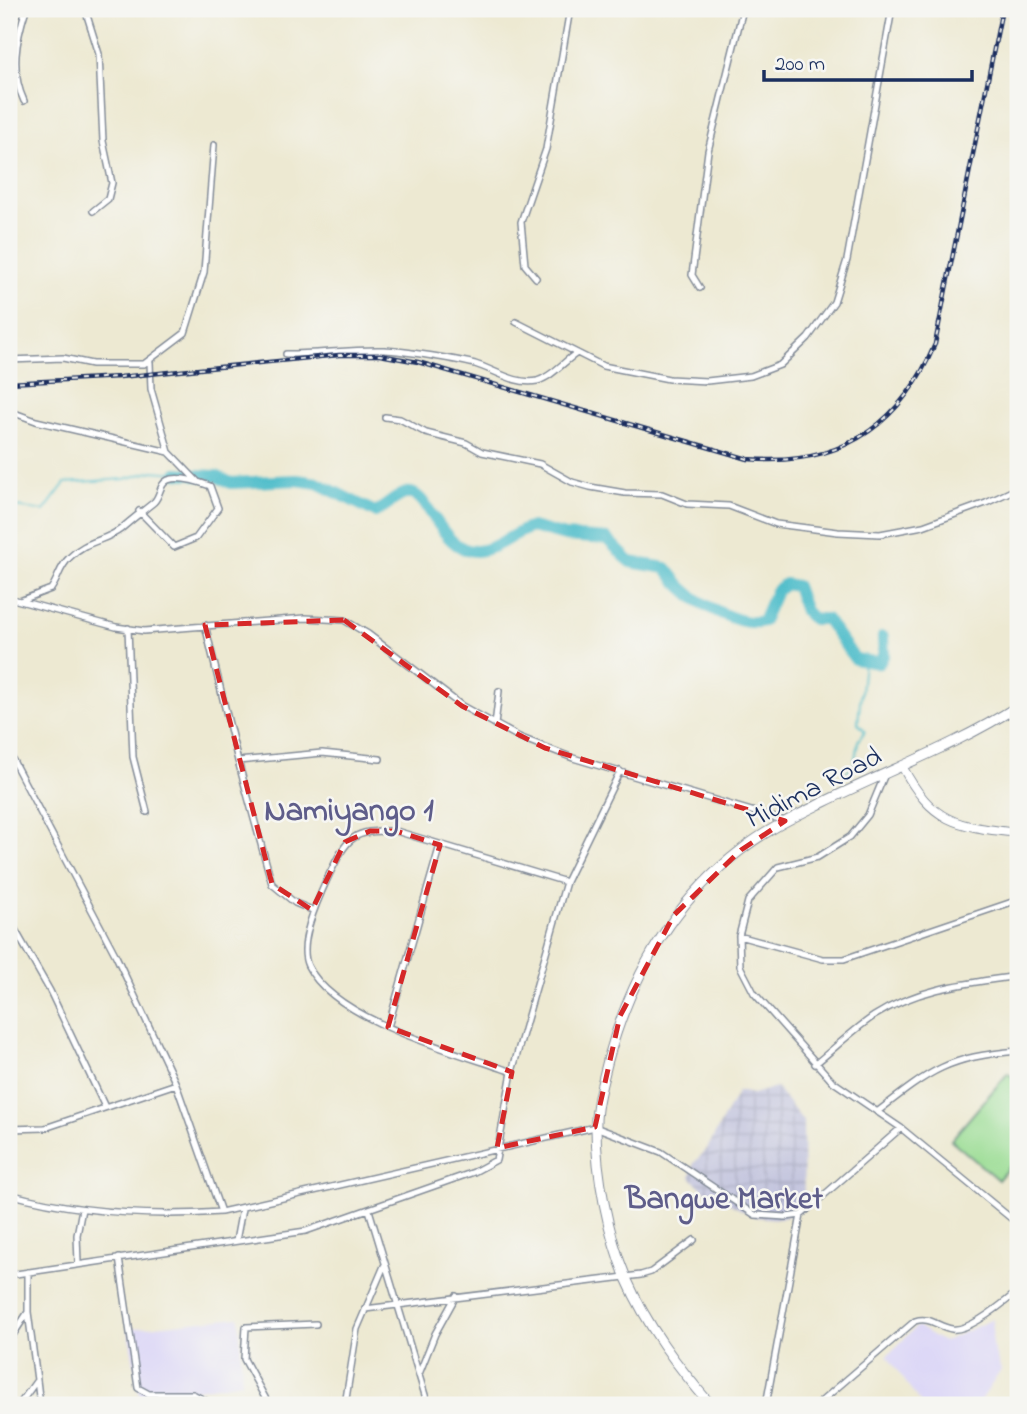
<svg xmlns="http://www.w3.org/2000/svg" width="1027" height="1414" font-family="'Indie Flower',sans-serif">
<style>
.built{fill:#dbd6f7}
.industrial{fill:url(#industrial-grid)}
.pitch{fill:#9bdd94;stroke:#5b8679;stroke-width:2}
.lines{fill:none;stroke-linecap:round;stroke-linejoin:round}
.stream{stroke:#50bdca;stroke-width:2}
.river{stroke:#50bdca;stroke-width:12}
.street-casing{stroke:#848c98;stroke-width:8}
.secondary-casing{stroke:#848c98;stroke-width:10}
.primary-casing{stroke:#848c98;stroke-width:11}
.street{stroke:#fff;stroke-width:5}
.secondary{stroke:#fff;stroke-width:8}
.primary{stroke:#fff;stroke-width:9}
.rail-casing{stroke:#1b2f5e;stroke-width:4.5}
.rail{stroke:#f6f6f2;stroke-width:2;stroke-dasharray:5;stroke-linecap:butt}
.marked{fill:none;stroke:#d62828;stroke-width:5;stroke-dasharray:14 9;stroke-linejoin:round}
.labels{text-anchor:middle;stroke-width:5;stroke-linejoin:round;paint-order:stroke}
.street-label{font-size:28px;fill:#1b2f5e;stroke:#f6f6f2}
.quarter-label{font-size:32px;font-weight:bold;fill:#5e5d8a;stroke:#f6f6f2}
</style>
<defs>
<pattern id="industrial-grid" width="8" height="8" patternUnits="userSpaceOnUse" patternTransform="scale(1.75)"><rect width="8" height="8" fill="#c1c2dd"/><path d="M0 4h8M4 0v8" fill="none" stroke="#a5a7c0"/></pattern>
</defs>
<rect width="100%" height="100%" fill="#f6f6f2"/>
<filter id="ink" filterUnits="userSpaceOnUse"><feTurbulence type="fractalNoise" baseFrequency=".0143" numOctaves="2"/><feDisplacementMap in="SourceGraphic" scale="14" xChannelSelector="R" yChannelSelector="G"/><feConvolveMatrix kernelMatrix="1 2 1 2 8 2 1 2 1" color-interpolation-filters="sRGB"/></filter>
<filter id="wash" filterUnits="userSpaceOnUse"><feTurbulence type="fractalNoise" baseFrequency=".00686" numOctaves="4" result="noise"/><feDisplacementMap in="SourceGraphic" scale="28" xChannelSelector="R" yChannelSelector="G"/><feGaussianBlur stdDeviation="1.57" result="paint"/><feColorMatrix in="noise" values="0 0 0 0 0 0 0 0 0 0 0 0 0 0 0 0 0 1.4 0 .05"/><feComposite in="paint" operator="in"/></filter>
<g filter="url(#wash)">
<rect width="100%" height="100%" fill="#ede9d2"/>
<!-- built -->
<path class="built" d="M239 1317 242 1382 140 1398 128 1329Z
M993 1319 992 1345 1001 1370 978 1405H922L887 1356 917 1326 943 1342Z"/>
<!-- industrial -->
<path class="industrial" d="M776 1087 803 1121 804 1210 780 1219 755 1217 705 1191 690 1177 694 1163 707 1149 738 1091 753 1094Z"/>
<!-- pitch -->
<path class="pitch" d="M1008 1073 1018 1082V1156L998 1180 951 1140Z"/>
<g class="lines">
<!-- stream -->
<path class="stream" d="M9 506 44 511 65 483 125 479 153 471 177 473
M846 772 854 766 858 741 865 731 858 723 864 662"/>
<!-- river -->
<path class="river" d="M177 473 188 474
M195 475 216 476 231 483 297 480 317 483 375 512C386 507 397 495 407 493 429 489 440 553 477 551 499 549 512 533 532 527L565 536 607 539 630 562 666 568C672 575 677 583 684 589 699 604 742 628 763 621L776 591 785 584 796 586 805 611 813 619H826L855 659 879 663 884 654 883 637"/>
</g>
</g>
<g filter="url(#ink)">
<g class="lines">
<defs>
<path id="street" d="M85 9 99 54 103 141 112 183 108 199 93 211
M24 101C10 71 16 40 26 9
M536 278 525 265 521 222 546 149 570 9
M700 288 692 275 708 151 743 9
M516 322 603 366 669 379 707 381 751 376 780 365 808 338 834 302 847 260 892 9
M286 354C319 354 352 349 384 350 405 351 455 359 475 364 495 370 515 385 537 381 552 377 564 361 577 353
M9 360 63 358 92 364H144L185 333 204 272 214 145
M150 362 151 389 169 452
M9 411 36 421 169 452 197 481
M385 417 400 419 426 433 466 443 482 452 540 464 572 482 590 487 625 493 662 494 687 504 729 506 776 524 838 532 880 534 923 526 986 503 1018 488
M9 598 116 627 144 631 305 618 344 620 368 634 462 706 519 737 573 758 785 821
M22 600 51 589C59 578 59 567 70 557 86 540 104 542 121 529 131 520 143 511 154 502 161 495 159 484 168 480 179 476 199 482 210 486L218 508 196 538 174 547 139 511
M205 625 238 761 272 884 295 903 312 910
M128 628 133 757 147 812
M495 725 499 691
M9 753 116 956 176 1084 221 1212
M238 761 322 753 380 759
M885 774 868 815 850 837 818 857 778 867 748 901 739 936 740 966 754 993 832 1081 901 1128 1018 1224
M9 919 50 991 105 1107
M739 936 823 959H844L1018 900
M388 1027 440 845
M815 1064C835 1048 853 1030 874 1016 917 988 968 983 1018 976
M512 1072C457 1052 335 1021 308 966 297 943 319 897 329 875 348 837 351 830 396 831L566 882 620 771
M877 1112C932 1069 948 1057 1018 1051
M9 1129 45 1128 176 1084
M9 1194C79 1213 149 1217 221 1212L595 1127 661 1152 755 1215 786 1217 801 1215 808 1209 901 1128
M369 1210 428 1405
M236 1241 242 1209
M119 1258 138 1388 149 1394H193L213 1405
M78 1263 77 1235 82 1209
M9 1275 306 1231 474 1172 496 1160 512 1072 566 882
M365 1309 641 1275 651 1272 694 1240
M9 1341 28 1312V1272
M419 1374 435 1334 456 1296
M37 1380 40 1405
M19 1405 37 1380 28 1312
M269 1405 244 1359 246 1327 316 1324
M345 1405 357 1329 384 1266
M766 1405 801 1215
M817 1405 915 1321C930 1316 938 1327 952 1329 969 1332 1005 1302 1018 1291"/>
<path id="secondary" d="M902 766C933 824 956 826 1018 833"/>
<path id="primary" d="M711 1405C677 1366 647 1326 626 1278 608 1235 596 1174 596 1128 595 1106 603 1081 608 1060 631 977 672 903 741 850 766 830 796 816 824 802 889 770 957 745 1018 706"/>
</defs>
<!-- street casing -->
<use href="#street" class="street-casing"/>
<!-- secondary casing -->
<use href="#secondary" class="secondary-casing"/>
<!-- primary casing -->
<use href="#primary" class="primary-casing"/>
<!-- street -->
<use href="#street" class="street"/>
<!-- secondary -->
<use href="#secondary" class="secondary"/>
<!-- primary -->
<use href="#primary" class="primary"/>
<defs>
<path id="rail" d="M9 383 120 377 339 355H380L418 362 748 459C838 467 900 427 935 344L1002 9"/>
</defs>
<!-- rail casing -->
<use href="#rail" class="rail-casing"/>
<!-- rail -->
<use href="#rail" class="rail"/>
</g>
</g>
<!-- marked area -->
<path class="marked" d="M344 620 462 706 545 748 785 821 741 850 674 915 620 1016 595 1127 497 1148 512 1072 388 1027 440 845 396 831H370L345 842 312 910 272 884 205 625Z"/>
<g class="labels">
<!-- street labels -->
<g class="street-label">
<text transform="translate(813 786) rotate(-27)" y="10">Midima Road</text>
</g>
<!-- quarter labels -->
<g class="quarter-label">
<text x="349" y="820">Namiyango 1</text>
<text x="724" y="1208">Bangwe Market</text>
</g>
</g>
<!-- margin -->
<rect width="1027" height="1414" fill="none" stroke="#f6f6f2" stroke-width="35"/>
<!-- scale -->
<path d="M764 70v10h208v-10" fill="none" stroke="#1b2f5e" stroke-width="3.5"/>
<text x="775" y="70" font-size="21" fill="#1b2f5e" stroke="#f6f6f2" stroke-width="5" paint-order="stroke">200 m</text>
</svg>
